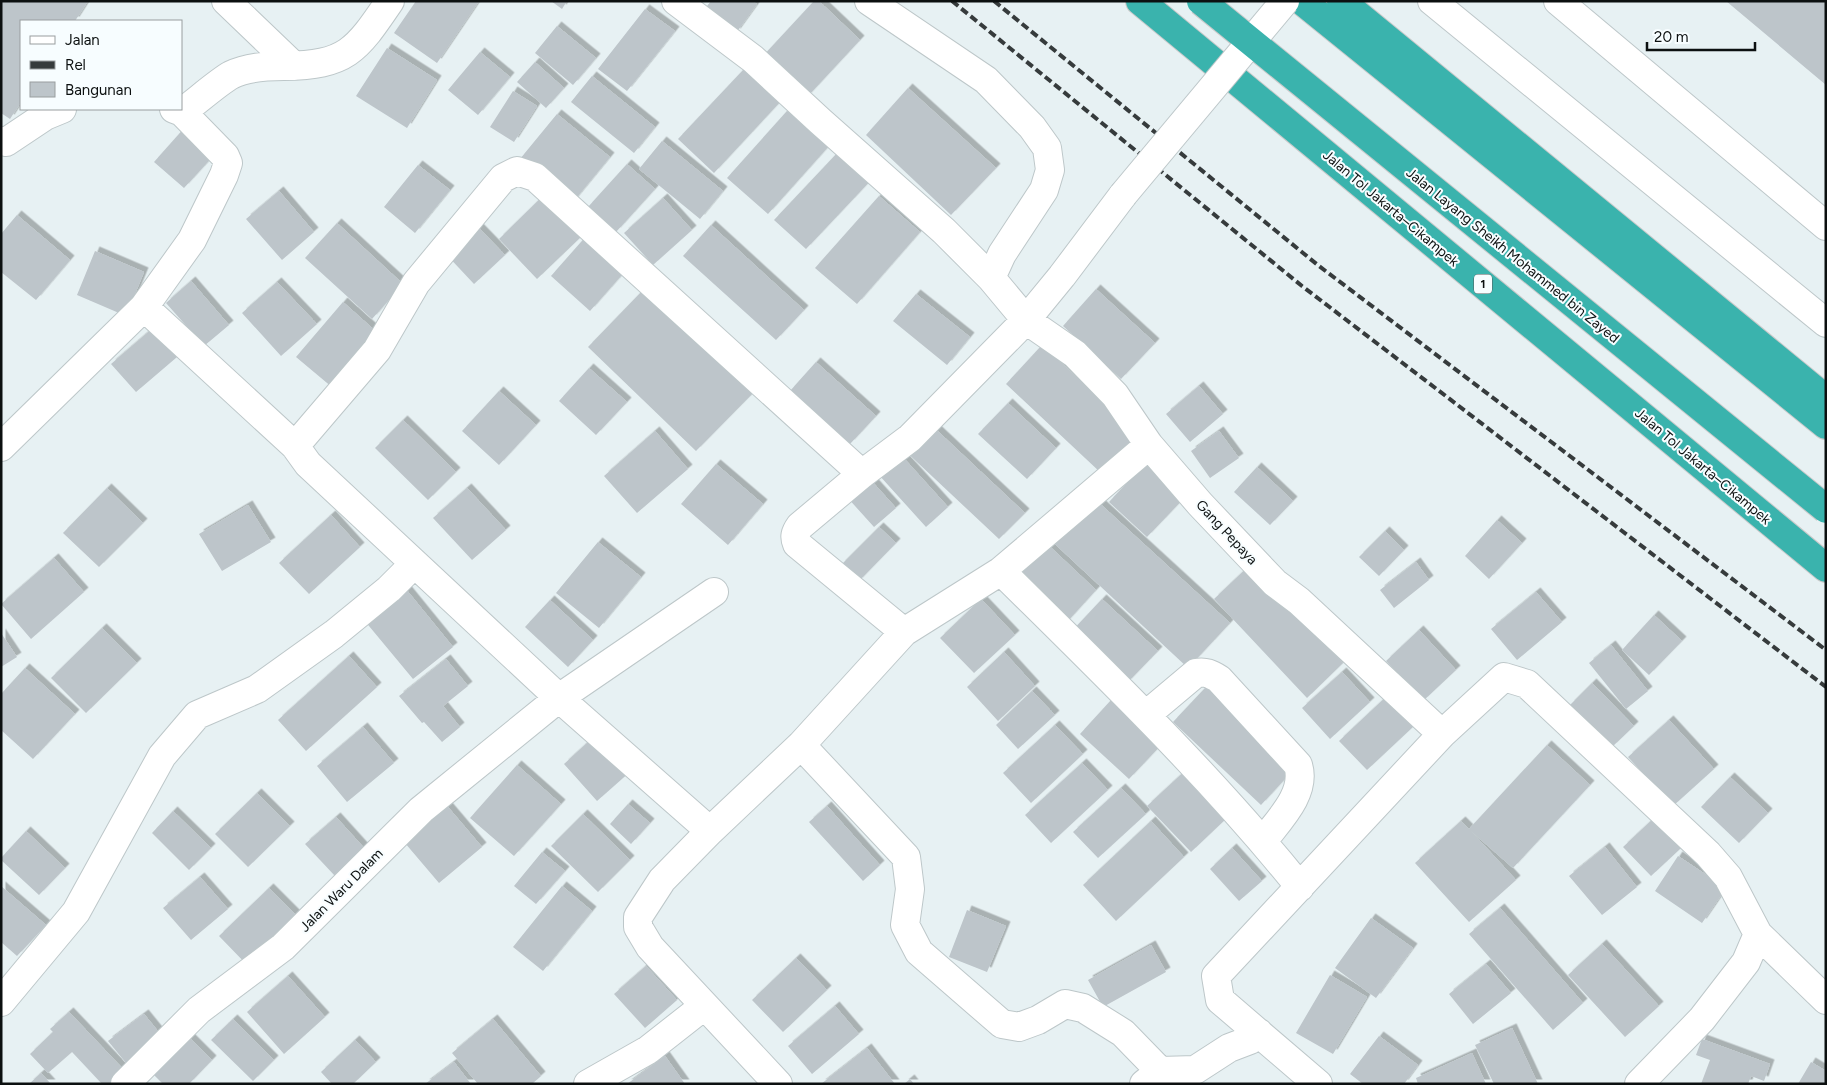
<svg xmlns="http://www.w3.org/2000/svg" width="1827" height="1085" font-family="Figtree,sans-serif">
<style>
.building{fill:#bdc5ca;filter:url(#shadow)}
.lines{fill:none;stroke-linecap:round;stroke-linejoin:round}
.minor-casing{stroke:#bdc7c9;stroke-width:30}
.motorway-casing{stroke:#cacaca;stroke-width:30}
.minor{stroke:#fff;stroke-width:28}
.motorway{stroke:#3ab3ad;stroke-width:28}
.rail{stroke:#363b3c;stroke-width:4;stroke-dasharray:8 4;stroke-linecap:butt}
.minor-bridge-casing{stroke:#bdc7c9;stroke-width:30;stroke-linecap:butt}
.motorway-bridge-casing{stroke:#cacaca;stroke-width:30;stroke-linecap:butt}
.minor-bridge{stroke:#fff;stroke-width:28}
.motorway-bridge{stroke:#3ab3ad;stroke-width:28}
.labels{text-anchor:middle;stroke-width:4;stroke-linejoin:round;paint-order:stroke}
.shield{fill:#f7fdff;stroke:#525758;stroke-width:1}
.shield-label{font-size:12px;font-weight:bold;fill:#0c1010}
.street-label{font-size:14px;fill:#0c1010;stroke:#f7fdff}
</style>
<defs>
<filter id="shadow"><feDropShadow dx="4.5" dy="-4.5" stdDeviation="0" flood-color="#0004"/></filter>
</defs>
<rect width="100%" height="100%" fill="#e7f1f3"/>
<!-- building -->
<path class="building" d="M1 1H88L75 21H21V102L10 119 1 113Z
M416 1H479L437 63 394 33Z
M551 1H567L562 9Z
M711 1H752L757 4 736 33 704 10Z
M814 1H819L860 40 807 97 763 56Z
M1726 1H1826V85Z
M645 9 675 31 627 91 598 69Z
M557 26 596 58 573 85 535 53Z
M387 48 437 80 407 128 356 96Z
M480 52 510 77 478 115 448 90Z
M535 62 564 88 546 108 517 82Z
M745 68 781 101 714 173 678 139Z
M592 76 655 127 634 153 571 102Z
M908 88 996 168 951 215 866 135Z
M513 91 537 106 514 142 490 127Z
M787 111 828 147 768 214 727 178Z
M557 114 610 157 573 202 520 159Z
M187 125 217 152 184 188 154 162Z
M662 141 723 191 700 219 639 169Z
M841 149 873 178 806 249 774 220Z
M627 164 655 189 616 232 588 207Z
M418 165 450 190 415 233 384 207Z
M279 191 314 232 282 260 246 219Z
M546 193 585 233 537 279 499 239Z
M879 196 920 232 857 304 815 268Z
M663 198 692 230 653 265 624 233Z
M17 215 70 260 36 300 1 272V234Z
M337 223 403 284 372 319 305 258Z
M475 224 505 255 474 284 444 252Z
M711 225 804 310 776 340 683 256Z
M589 233 628 268 590 311 551 276Z
M95 251 144 272 126 316 77 295Z
M191 281 229 325 204 346 166 303Z
M277 282 317 324 281 356 242 313Z
M647 286 756 390 696 451 588 347Z
M1096 289 1155 343 1121 379 1063 326Z
M916 294 970 337 947 365 893 321Z
M343 302 380 335 333 388 296 357Z
M160 322 184 351 136 392 111 364Z
M1042 345 1138 434 1101 473 1006 384Z
M816 362 876 416 850 444 790 391Z
M589 368 627 402 596 435 559 401Z
M1199 386 1223 414 1190 442 1166 414Z
M499 391 536 425 499 465 462 431Z
M1008 403 1056 448 1027 479 978 434Z
M403 420 456 472 428 500 375 448Z
M927 421 1025 513 999 539 902 448Z
M655 431 688 469 637 513 604 476Z
M1219 431 1239 458 1210 478 1191 451Z
M901 455 948 507 926 527 879 475Z
M1150 458 1188 494 1147 537 1109 502Z
M716 464 763 504 728 545 681 504Z
M1257 467 1293 501 1270 525 1234 492Z
M868 477 896 508 874 527 846 496Z
M107 488 143 523 99 567 63 533Z
M467 488 506 530 472 560 433 518Z
M1096 500 1230 623 1188 668 1055 544Z
M248 505 271 542 222 571 199 534Z
M331 515 360 547 309 594 279 563Z
M1497 520 1522 543 1489 579 1465 556Z
M879 527 896 543 858 582 841 565Z
M1385 531 1404 550 1379 576 1359 557Z
M598 542 641 577 599 628 556 593Z
M1045 542 1096 590 1065 624 1013 576Z
M54 558 84 592 31 639 1 604Z
M1416 562 1429 580 1394 608 1380 590Z
M1250 565 1343 663 1307 698 1214 599Z
M405 588 453 647 413 679 364 620Z
M1536 592 1562 622 1517 660 1491 629Z
M981 599 1015 635 974 673 940 638Z
M1102 599 1158 651 1127 683 1072 631Z
M550 600 593 640 568 667 525 627Z
M1654 615 1682 641 1649 675 1622 650Z
M102 628 137 663 86 713 51 678Z
M1419 630 1456 670 1423 701 1386 661Z
M1 633 17 657 1 667Z
M1611 645 1648 691 1626 709 1589 663Z
M1004 652 1035 686 998 721 967 687Z
M349 656 377 687 306 751 278 720Z
M446 659 468 686 443 706 460 727 442 742 424 722 422 723 399 696Z
M25 668 75 714 33 759 1 730V694Z
M1342 672 1370 702 1330 739 1302 708Z
M1592 683 1634 726 1612 747 1570 705Z
M1206 687 1295 768 1261 805 1173 722Z
M1032 691 1055 715 1018 749 996 725Z
M1387 696 1415 725 1367 770 1339 741Z
M1113 698 1162 744 1129 779 1080 734Z
M1669 720 1714 769 1673 806 1628 757Z
M1055 725 1083 754 1031 803 1003 773Z
M363 727 394 763 347 802 317 766Z
M598 733 632 770 597 801 564 764Z
M1547 745 1590 785 1513 868 1471 831 1516 880 1469 922 1415 863 1461 821 1469 829Z
M1082 763 1108 790 1051 843 1025 815Z
M517 765 561 804 514 856 470 818Z
M1187 769 1230 815 1191 852 1147 806Z
M1730 777 1768 813 1739 843 1701 807Z
M1121 788 1146 814 1098 858 1073 832Z
M257 793 290 826 248 867 215 834Z
M442 800 482 847 439 883 399 836Z
M628 804 650 823 631 844 610 824Z
M827 806 880 865 863 881 809 822Z
M173 811 211 848 189 870 152 833Z
M583 814 630 860 598 892 551 846Z
M336 817 365 849 335 876 305 844Z
M1653 819 1681 848 1651 876 1623 847Z
M1151 821 1184 857 1116 921 1083 885Z
M26 831 65 868 39 895 1 860V858Z
M1605 847 1637 887 1602 915 1569 876Z
M1232 848 1262 881 1239 901 1210 869Z
M542 852 565 871 536 904 514 886Z
M1678 856 1726 888 1702 923 1655 891Z
M200 877 228 909 191 940 163 908Z
M1 886 46 925 17 956 1 942Z
M562 886 592 911 543 971 513 947Z
M269 888 299 918 249 967 219 936Z
M1500 908 1583 1003 1553 1030 1469 934Z
M967 910 1006 926 987 972 949 957Z
M1371 918 1413 948 1376 998 1335 968Z
M1602 944 1659 1006 1625 1037 1568 975Z
M1151 945 1166 972 1103 1007 1088 980Z
M796 958 827 990 783 1032 752 1000Z
M1486 964 1511 993 1473 1024 1449 994Z
M646 966 677 1000 645 1028 614 994Z
M1330 975 1367 997 1333 1054 1296 1033Z
M288 976 325 1017 284 1054 247 1012Z
M835 1006 859 1034 812 1074 788 1046Z
M69 1012 125 1071 112 1084H102L72 1052 48 1073 30 1054 53 1032 50 1029Z
M144 1014 166 1041 131 1069 108 1041Z
M233 1019 274 1060 253 1081 211 1040Z
M493 1019 541 1076 532 1084H478L452 1053Z
M1512 1028 1538 1084H1494L1475 1045Z
M1379 1036 1418 1065 1404 1084H1363L1350 1074Z
M189 1037 212 1060 189 1084H163L153 1074Z
M1702 1039 1770 1064 1764 1081 1751 1076 1748 1084H1701L1710 1060 1696 1055Z
M355 1040 376 1062 353 1084H332L321 1072Z
M867 1048 895 1084H821Z
M1472 1053 1486 1084H1418L1416 1078Z
M665 1056 685 1084H627Z
M454 1062 471 1084H425Z
M1811 1062 1826 1071V1084H1798Z
M41 1073 51 1084H29Z
M910 1079 914 1084H904Z"/>
<g class="lines">
<defs>
<path id="minor" d="M226 1 294 66
M676 1 753 59 820 121 944 231 991 278 1026 320 1075 354 1115 395 1149 445 1200 504 1275 583 1299 601 1442 734
M869 1 986 80 1032 127 1047 148 1050 170 1044 190 1002 254 991 278
M1432 1 1826 323
M1558 1 1826 226
M182 112C196 102 217 83 231 75 247 67 266 66 284 66 347 65 356 51 390 1
M1 141 6 142 45 116 62 109
M144 307 295 446 308 464 559 698 710 831
M295 446 377 350 416 283 503 178 517 171 535 177 862 474
M1 447 144 307 192 240 224 175 228 163 225 156 182 112 174 109
M1001 571C1104 673 1209 774 1300 887
M904 632 797 544C794 537 795 533 800 526L862 474 910 438 1026 320 1062 276 1123 195
M1146 715 1196 673C1205 671 1211 674 1219 679L1298 765C1307 793 1279 820 1263 841
M801 745 906 857 910 889 905 925 919 952 1002 1024 1019 1027 1038 1020 1065 1004 1083 1008 1123 1033 1160 1071
M1758 934 1826 1000
M1 1002 76 912 162 756 197 715 257 689 334 634 389 589 414 564
M125 1084 199 1010 283 947 421 810 559 698 714 592
M588 1084 648 1050 704 1006
M778 1084 650 947 638 927V917L662 880 710 831 801 745 904 632 1001 571 1149 445
M1144 1084 1160 1071 1195 1070 1229 1048 1250 1040 1259 1033
M1318 1084 1220 1000 1216 976 1442 734 1504 677 1527 684 1708 854 1728 877 1758 934 1746 962 1702 1019 1639 1084"/>
<path id="motorway" d="M1140 1 1826 568
M1302 1 1826 425
M1341 1 1826 399"/>
</defs>
<!-- minor casing -->
<use href="#minor" class="minor-casing"/>
<!-- motorway casing -->
<use href="#motorway" class="motorway-casing"/>
<!-- minor -->
<use href="#minor" class="minor"/>
<!-- motorway -->
<use href="#motorway" class="motorway"/>
<!-- rail -->
<path class="rail" d="M952 1 1302 286 1826 687
M994 1 1319 266 1826 650"/>
<defs>
<path id="minor-bridge" d="M1123 195 1285 1"/>
<path id="motorway-bridge" d="M1201 1 1826 509"/>
</defs>
<!-- minor-bridge casing -->
<use href="#minor-bridge" class="minor-bridge-casing"/>
<!-- motorway-bridge casing -->
<use href="#motorway-bridge" class="motorway-bridge-casing"/>
<!-- minor-bridge -->
<use href="#minor-bridge" class="minor-bridge"/>
<!-- motorway-bridge -->
<use href="#motorway-bridge" class="motorway-bridge"/>
</g>
<g class="labels">
<!-- shield labels -->
<rect class="shield" x="1474" y="274.5" width="18" height="19" rx="4"/>
<g class="shield-label">
<text x="1483" y="288">1</text>
</g>
<!-- street labels -->
<g class="street-label">
<text transform="translate(1391 208) rotate(40)" y="5">Jalan Tol Jakarta–Cikampek</text>
<text transform="translate(1513 255) rotate(39)" y="5">Jalan Layang Sheikh Mohammed bin Zayed</text>
<text transform="translate(1703 466) rotate(40)" y="5">Jalan Tol Jakarta–Cikampek</text>
<text transform="translate(1227 532) rotate(47)" y="5">Gang Pepaya</text>
<text transform="translate(341 890) rotate(-45)" y="5">Jalan Waru Dalam</text>
</g>
</g>
<!-- border -->
<rect width="1827" height="1085" fill="none" stroke="#0c1010" stroke-width="5"/>
<!-- legend -->
<rect x="20" y="20" width="162" height="90" fill="#f7fdff" stroke="#999e9f"/>
<rect x="30" y="36" width="25" height="8" fill="#ffffff" stroke="#999e9f"/>
<text x="65" y="45" font-size="15" fill="#0c1010">Jalan</text>
<rect x="30" y="61" width="25" height="8" fill="#363b3c" stroke="#999e9f"/>
<text x="65" y="70" font-size="15" fill="#0c1010">Rel</text>
<rect x="30" y="82" width="25" height="15" fill="#bdc5ca" stroke="#999e9f"/>
<text x="65" y="95" font-size="15" fill="#0c1010">Bangunan</text>
<!-- scale -->
<path d="M1647 42v8h108v-8" fill="none" stroke="#0c1010" stroke-width="2.5"/>
<text x="1654" y="42" font-size="15" fill="#0c1010" stroke="#f7fdff" stroke-width="4" paint-order="stroke">20 m</text>
</svg>
